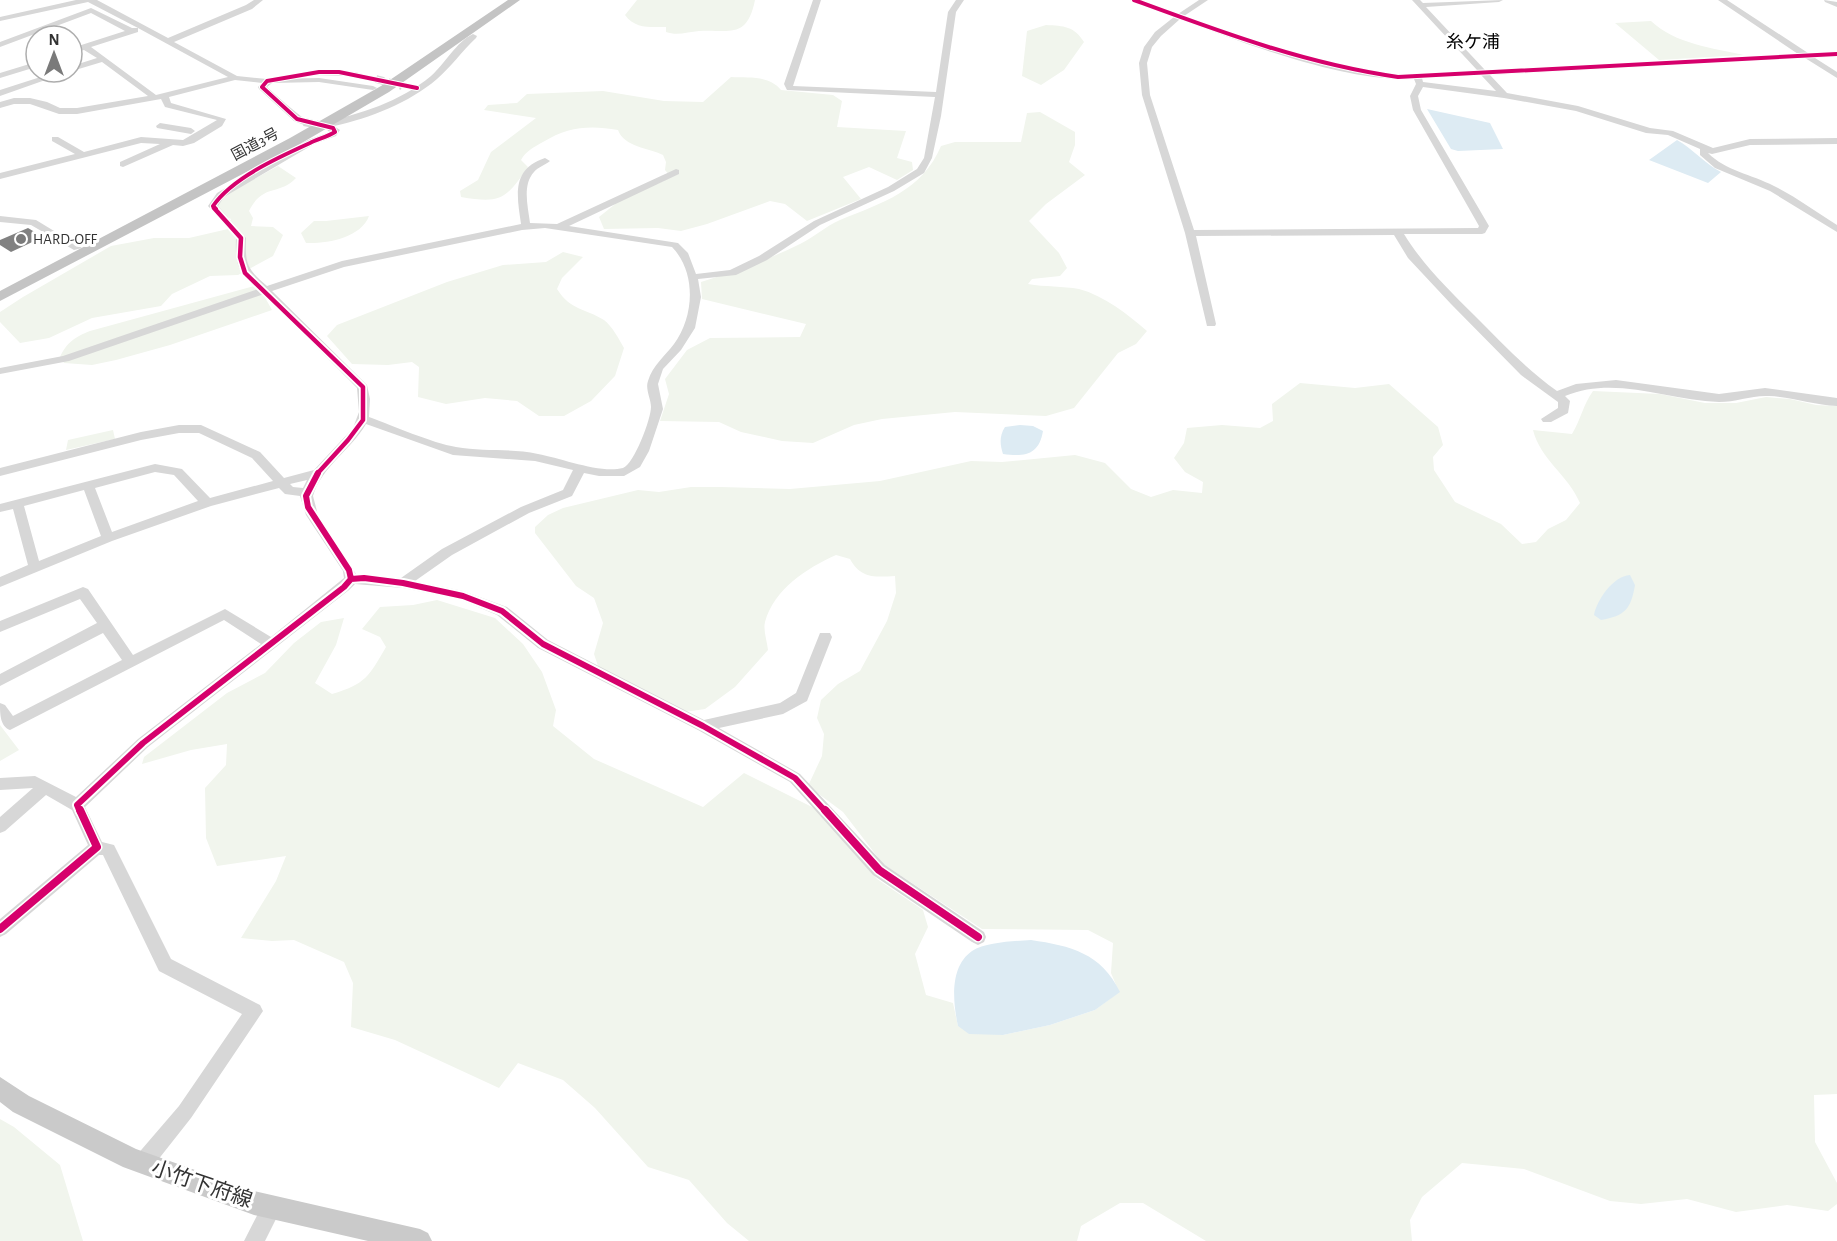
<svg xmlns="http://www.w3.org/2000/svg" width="1837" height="1241" font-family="'Alegreya Sans','Noto Sans JP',sans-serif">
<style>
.green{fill:#f1f5ed}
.water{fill:#ddebf3}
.building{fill:#818181}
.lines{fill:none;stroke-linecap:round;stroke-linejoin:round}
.minor-tunnel{stroke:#d6d6d6;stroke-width:8;stroke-dasharray:8 4.5;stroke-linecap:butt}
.minor{fill:#d7d7d7;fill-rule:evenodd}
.major{fill:#cacaca;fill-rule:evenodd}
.highway{fill:#c4c4c4;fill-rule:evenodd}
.cycleway-far3-casing{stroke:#fff;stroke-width:6}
.cycleway-far2-casing{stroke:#fff;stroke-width:8}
.cycleway-far1-casing{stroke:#fff;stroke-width:10}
.cycleway-casing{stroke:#fff;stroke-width:11}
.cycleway-far3{stroke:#d6006c;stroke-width:4}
.cycleway-far2{stroke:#d6006c;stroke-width:4.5}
.cycleway-far1{stroke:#d6006c;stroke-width:6}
.cycleway{stroke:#d6006c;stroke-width:8}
.poi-dot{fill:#7a7a7a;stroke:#fff;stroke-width:2}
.labels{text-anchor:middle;stroke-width:6;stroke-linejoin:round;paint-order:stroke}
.far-street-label{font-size:15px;fill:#333;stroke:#fff}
.far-poi-label{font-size:15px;fill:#333;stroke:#fff;text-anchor:start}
.far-quarter-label{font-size:18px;fill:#000;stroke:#fff}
.near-street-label{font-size:21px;fill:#333;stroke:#fff}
</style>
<rect width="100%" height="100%" fill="#fff"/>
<!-- green -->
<path class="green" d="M637 0H755C747 40 729 29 699 31 688 32 677 36 666 32V27C650 27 635 29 625 15Z
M1651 21C1675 44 1713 48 1744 55L1659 60 1615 23Z
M1046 25C1064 26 1074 26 1084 42L1064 70 1041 85 1022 76 1027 31Z
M731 77C749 78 769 75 781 90L833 95 842 101 837 127 906 131 897 158 912 162 913 170 897 180 869 167 843 177 861 199 807 221 785 204 770 201 707 224 681 231 658 228 604 229 599 217 624 197 664 181 669 175 665 170 666 162 663 155C649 148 624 147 618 130 589 125 568 127 543 142 534 147 526 151 521 160L528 167C506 199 501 204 461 197L460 191 478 180 491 152 536 118 484 110 488 105 517 103 527 94 603 91 664 101 703 102Z
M1040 112 1075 132V145L1069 162 1085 175 1046 204 1029 221 1059 253 1067 268 1060 276 1032 279 1028 284C1045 287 1063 286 1079 289 1105 296 1127 314 1147 331L1136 344 1118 353 1074 408 1046 416 955 412 882 419 854 425 813 443 782 441 741 432 719 422 660 421 669 394 665 379 687 350 710 338 800 337 806 324 702 299 701 282C734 271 768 260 800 244 814 237 826 226 840 220 882 203 922 191 941 146L955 142H1021L1027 113Z
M278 166 296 178C279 196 263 183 249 211L253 218 251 226 273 227 283 235 273 256 238 275 210 276 172 294 161 306 92 318 49 338 20 343 0 322V312L23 297 111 246 154 238H189L228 229 231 219 219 213 216 206 225 195Z
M369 216C361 238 326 244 306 243L301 233 314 221H326Z
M563 252 583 257 562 278 557 289C571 311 585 308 604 320 612 326 619 339 624 348L615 376 591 401 564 416H539L517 401 485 398 446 404 418 397 419 367 412 362 388 365 352 364 327 336 337 325 447 282 503 265 546 262Z
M258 285 272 310 170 345 116 360 92 365 64 363 60 357C67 342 75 337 90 331Z
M1300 383 1355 388 1389 384 1438 427 1443 445 1433 457 1434 470 1455 502 1501 524 1522 544 1536 542 1548 529 1566 520 1580 503C1568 475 1540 459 1533 430L1572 434C1581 419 1583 405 1593 391L1660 394 1705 403H1736L1766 397 1790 399 1816 405 1837 406V1094L1814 1095 1815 1142 1837 1183V1204L1828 1211 1787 1205 1736 1212 1687 1199 1641 1204 1610 1201 1524 1169 1462 1163 1422 1197 1410 1220 1412 1241H1206L1143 1203H1120L1081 1226 1077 1241H749L727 1223 689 1180 648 1167 595 1108 563 1080 518 1063 499 1088 395 1040 351 1027 353 983 344 962 294 940 272 941 241 938 276 881 286 856 217 866 206 838 205 788 226 765 227 744 191 750 142 764 144 757 227 693 265 673 294 643 321 622 344 618 336 645 315 683 332 694C366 684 369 676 386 647L380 637 362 629 380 607 413 605 437 600 495 618 523 644 542 672 556 710 553 726 594 759 703 807 744 773 816 809 877 879 923 910 928 927 915 954 926 995 953 1003 958 1026 1003 1035 1050 1025 1095 1010 1119 992 1111 973 1113 943 1088 930 982 929 883 864 843 812 808 786 822 756 824 734 817 718 821 700 838 684 860 671 887 621 896 593 895 576C875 577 861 579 850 559L836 555C807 568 774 589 765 622 763 630 767 641 768 650L735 687 705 709 678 713 598 666 594 654 603 623 594 598 576 586 535 533V527L548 515 563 508 638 490 659 492 691 487H721L790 489 880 481 971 461 1002 462 1075 455 1105 463 1131 489 1151 497 1173 490 1202 493 1203 482 1185 472 1174 458 1184 443 1187 428 1222 425 1260 428 1273 421 1272 404Z
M113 430 115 439 66 450 68 440Z
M0 725 19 750 0 761Z
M0 1119 14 1127 60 1165 83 1241H0Z"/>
<!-- water -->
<path class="water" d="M1427 109 1490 123 1503 149 1458 151 1451 149Z
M1677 140C1693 149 1704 163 1721 172L1708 183 1649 160Z
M1020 425 1033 426 1043 431C1039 455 1025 457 1003 454 1000 445 999 436 1005 427Z
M1630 575 1635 585C1631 609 1625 616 1601 620L1594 615C1597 600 1613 576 1630 575Z
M1031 940C1071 946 1101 953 1120 992L1095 1010 1050 1025 1003 1035 969 1034 958 1026C953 1003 949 967 972 951 986 942 1015 941 1031 940Z"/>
<!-- building -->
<path class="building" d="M28 228 43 237 11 252 0 245V240Z"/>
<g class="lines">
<!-- minor-tunnel -->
<path class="minor-tunnel" d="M376 79 402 86
M304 122 333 128"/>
<!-- minor -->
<path class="minor" d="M76 0H97L168 38 246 5 254 0H263L252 9 174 42 237 76 267 79 319 78 373 86 377 88 373 90 319 82 272 83 267 87C280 99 294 111 308 122L304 125 294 121 259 89 258 87 262 83 235 80 169 97 171 103 226 119 222 126 194 143 183 146 173 145 123 167 120 166V162L160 144 141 143 0 179V173L75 154 52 141V137H58L84 152 141 137 183 140 217 120 165 107 161 99 77 114H59L30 104H14L0 108V102L14 98H30L47 102 60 108H77L148 96 102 62 72 71V66L97 58 84 50 72 53V48L125 31 91 13 0 47V42L91 8 132 28H138L88 2 0 21V17ZM138 28 228 77 156 95 91 47 138 32Z
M813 0H821L793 86 936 92 948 12 956 0H964L956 12 941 116 932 158 924 173 894 191 820 225 767 260 736 275 698 279 701 297 695 328 681 350 663 369 658 384 663 409 649 451 640 467 624 476H599L584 473 572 496 529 513 452 555 415 581 463 591 507 607 548 640 704 720 780 703 796 693 820 633H830L832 637 807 701 783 714 719 728 800 774 885 865 984 932 986 937 984 942 978 945 972 942 873 875 790 782 698 730 538 648 497 615 461 600 403 588 355 584 349 590 148 747 85 807 102 842 114 845 171 959 260 1005 263 1011 191 1118 150 1170 143 1172 136 1170 134 1163 136 1156 179 1106 242 1014 159 971 103 855H99L6 934 0 937V919L88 845 72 810 46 795 5 831 0 833V817L33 788 0 790V778L35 776 76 797 138 739 261 644 224 620 10 730C0 726 0 714 0 703L5 705 13 716 122 660 103 633 0 686V674L97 623 80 599 0 632V621L83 587 88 589 133 655 225 609 271 637 344 578 343 571 306 515 300 496 285 494 279 488 211 506 112 541 0 587V577L28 565 13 509 0 512V504L155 464 182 469 210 498 273 481 252 458 199 433H179L141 440 0 476V468L141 432 179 425H201L260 452 284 478 314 470 353 428 359 412 357 388 264 294 69 361 0 374V368L63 356 258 289C238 272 235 266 236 238L208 206 217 193 308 140 330 132V127H321V123C360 114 400 102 431 76 445 64 456 42 473 34L477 36 476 38C462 51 451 67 437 79 409 103 370 118 334 126L340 130 336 136 314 144 224 197 218 206 246 238C245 264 247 269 267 286L342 261 521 224C517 196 511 169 545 158L550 161C545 165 538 167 534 172 522 185 528 207 530 223L557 224 676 169 679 170V174L569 226 678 243 688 253 696 274 730 270 759 256 814 221 888 187 917 169 924 158 935 97 787 90 784 84ZM545 228 672 247C697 273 694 317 674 344 664 357 653 365 648 381 645 389 651 399 651 407 651 419 634 464 623 468 600 474 561 458 538 454 511 448 483 452 456 447 432 443 394 426 369 417L370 399 367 385 272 291 344 267 522 230ZM366 424 453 455 535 461 573 470 563 490 521 507 442 549 401 578 356 574 318 515 313 496C322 466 351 450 366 424ZM155 472 174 475 198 501 112 532 95 488ZM307 480 303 488 293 487 290 484ZM84 490 101 536 39 561 24 506Z
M1130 0H1141L1178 14 1199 0H1208L1184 16C1247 39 1332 72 1398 75 1424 76 1451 72 1477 70L1412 0H1420L1423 3 1503 0 1499 2 1426 7 1485 70 1798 54 1718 0H1727L1808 53 1837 52V56L1815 58 1837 72V78L1805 58 1490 75 1507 93 1578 106 1650 128 1673 131 1713 148 1750 139 1837 138V144L1750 145 1712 154 1708 153C1726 171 1751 174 1774 186 1796 197 1816 212 1837 225V232L1770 191 1715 168 1700 155V149L1668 135 1646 133 1576 111 1504 98 1423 87 1418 96 1421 110 1489 226 1485 233 1482 234H1404C1423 265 1449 290 1474 315 1501 342 1526 369 1557 391L1576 384 1616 380 1719 394 1765 388 1837 398V406C1814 405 1792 397 1769 396 1752 395 1736 402 1719 402 1667 400 1615 375 1565 396L1570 401 1568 413 1551 422H1543L1541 419 1558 408V402L1521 375 1451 304 1408 258 1394 235 1196 236 1216 324 1215 326H1207L1185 233 1142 95 1139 63 1144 47 1155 32 1174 17ZM1180 19C1246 44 1344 82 1414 79L1416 84 1410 96 1413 110 1479 226 1478 228 1194 230 1150 95 1147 63 1152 47 1161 36ZM1481 75 1496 91 1423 82 1422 78Z
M1824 0 1837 2V7L1825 2Z
M36 62V67L0 78V73Z
M310 71 355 72 380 79 376 81 355 76 313 75 309 73Z
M56 72H68L0 96V90Z
M160 123 191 128 195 131 191 134 157 128 156 126Z
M0 216 36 220 82 248 74 250 31 225 0 222Z
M272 1197 279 1200 282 1207 265 1241H244L265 1200Z"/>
<!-- major -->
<path class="major" d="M0 1077 29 1096 136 1149 254 1191 420 1229 428 1233 432 1241H368L254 1215 123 1167 13 1112 0 1102Z"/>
<!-- highway -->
<path class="highway" d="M508 0H520L389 92 300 144 0 301V291L290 138 381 86Z"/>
<defs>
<path id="cycleway-far3" d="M1134 0C1221 32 1306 64 1398 77L1837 54
M216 209 213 206C232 178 279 157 310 143 318 139 327 137 335 132L333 128 297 119 262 87 267 81 319 72H339L417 88"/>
<path id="cycleway-far2" d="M214 208 241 238 240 257 245 273 363 387V420L348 440 317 474"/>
<path id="cycleway-far1" d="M351 579 364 578 403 583 463 596 502 611 543 644 703 726 795 778 826 812
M80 812 77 805 143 743 344 587 351 579 349 570 308 507 306 496 318 473"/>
<path id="cycleway" d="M825 810 879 870 978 937
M0 929 97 847 80 810"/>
</defs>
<!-- cycleway-far3 casing -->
<use href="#cycleway-far3" class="cycleway-far3-casing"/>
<!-- cycleway-far2 casing -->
<use href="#cycleway-far2" class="cycleway-far2-casing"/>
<!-- cycleway-far1 casing -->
<use href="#cycleway-far1" class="cycleway-far1-casing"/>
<!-- cycleway casing -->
<use href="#cycleway" class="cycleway-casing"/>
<!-- cycleway-far3 -->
<use href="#cycleway-far3" class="cycleway-far3"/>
<!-- cycleway-far2 -->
<use href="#cycleway-far2" class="cycleway-far2"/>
<!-- cycleway-far1 -->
<use href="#cycleway-far1" class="cycleway-far1"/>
<!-- cycleway -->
<use href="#cycleway" class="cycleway"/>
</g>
<!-- markers -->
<circle class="poi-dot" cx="21" cy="239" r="6"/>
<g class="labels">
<!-- far-street labels -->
<g class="far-street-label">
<text transform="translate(255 144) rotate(-28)" y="5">国道3号</text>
</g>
<!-- far-poi labels -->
<g class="far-poi-label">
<text x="33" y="244">HARD-OFF</text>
</g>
<!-- far-quarter labels -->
<g class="far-quarter-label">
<text x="1473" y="48">糸ケ浦</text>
</g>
<!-- near-street labels -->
<g class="near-street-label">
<text transform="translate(202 1184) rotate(19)" y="7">小竹下府線</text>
</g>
</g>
<!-- north arrow -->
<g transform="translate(54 54)"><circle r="28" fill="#ffffff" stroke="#adadad" stroke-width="1.5"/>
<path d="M0-4.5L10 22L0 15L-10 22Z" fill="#7a7a7a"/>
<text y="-9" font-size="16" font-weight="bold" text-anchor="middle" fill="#333333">N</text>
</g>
</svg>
